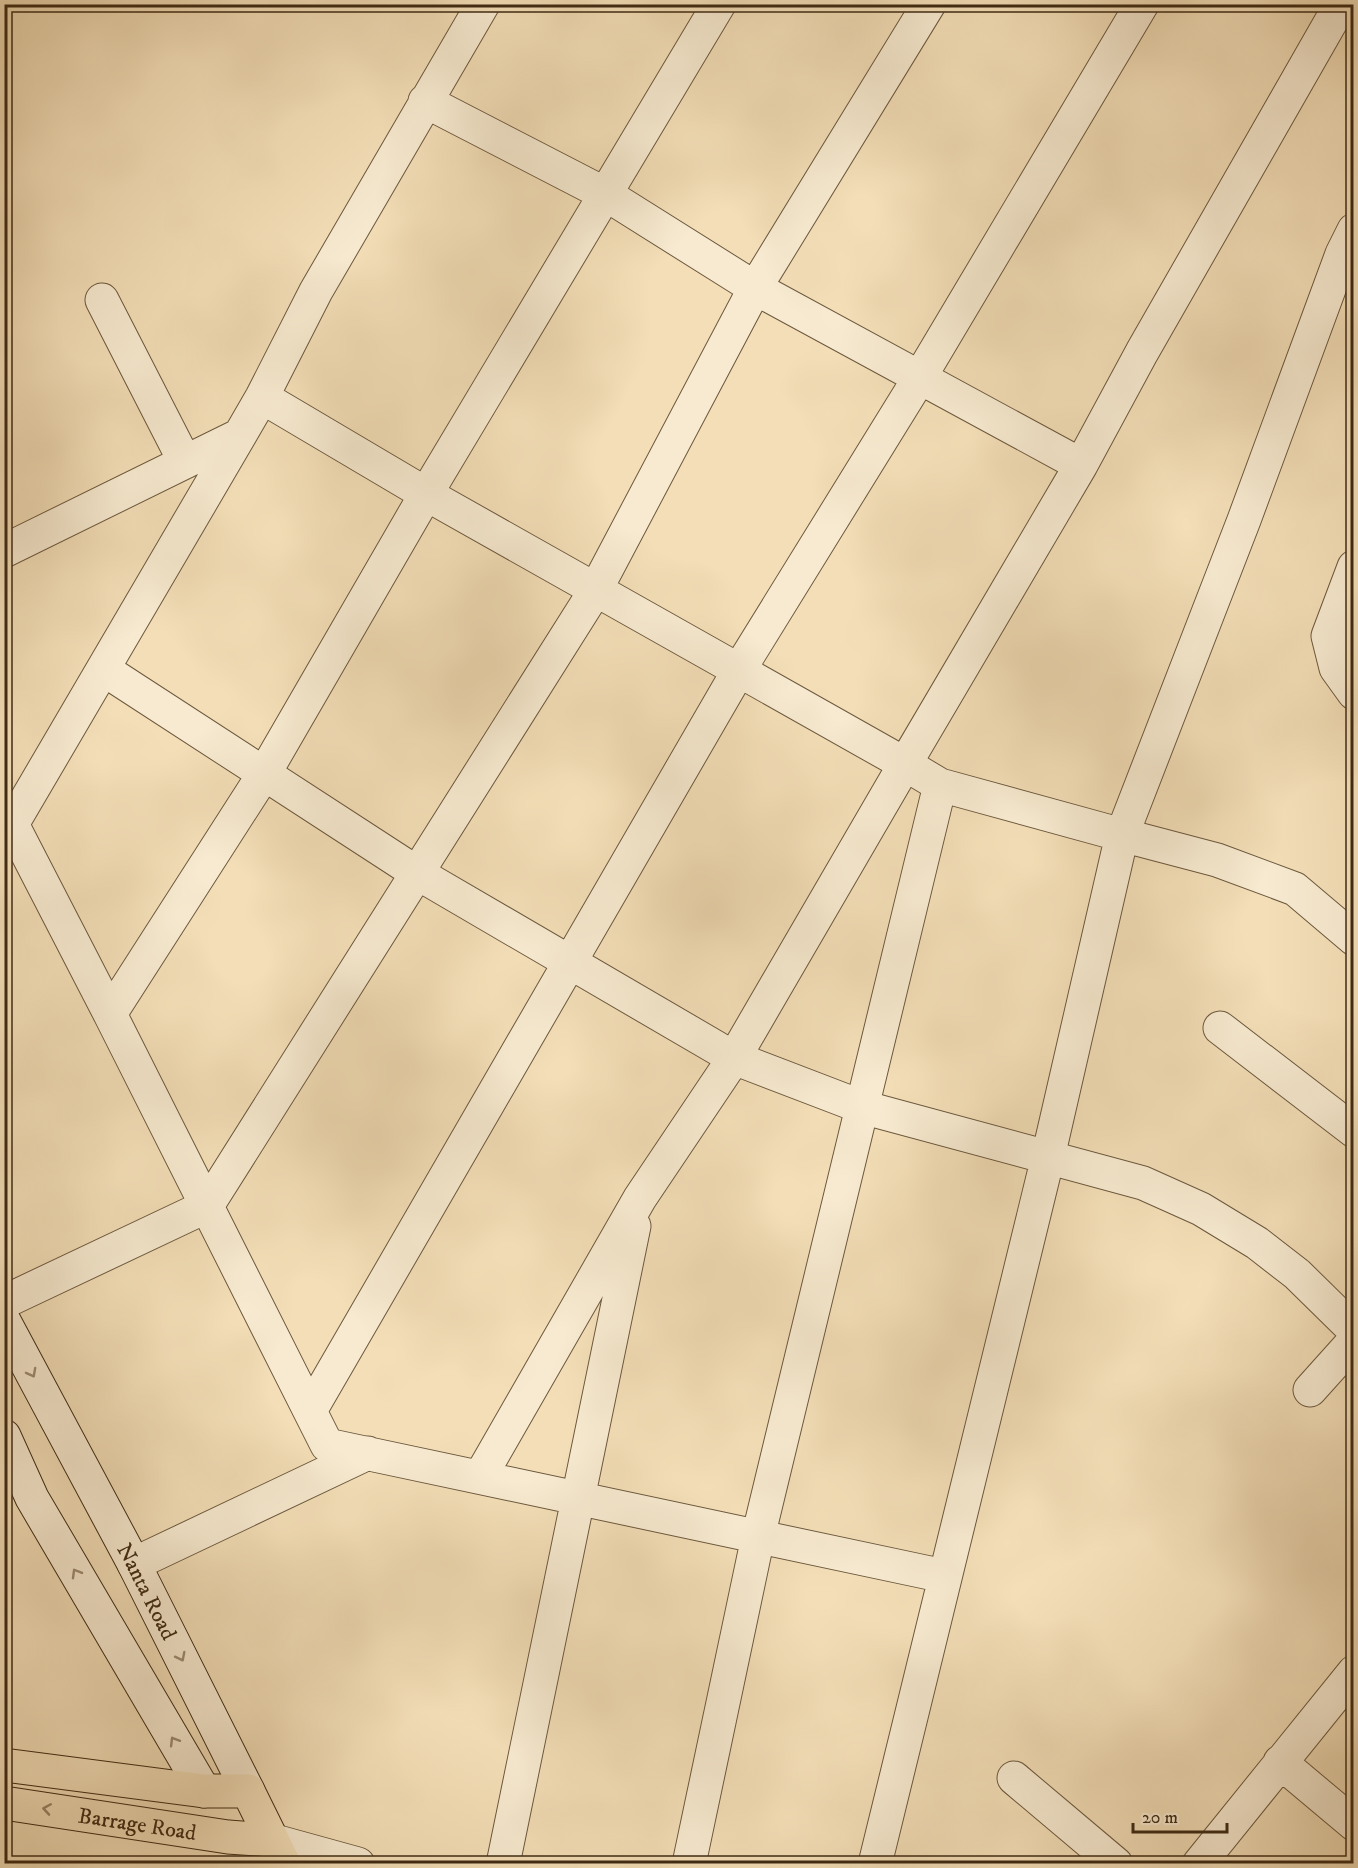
<svg xmlns="http://www.w3.org/2000/svg" width="1358" height="1868" font-family="'IM FELL DW Pica',serif">
<style>
.lines{fill:none;stroke-linecap:round;stroke-linejoin:round}
.street-casing{stroke:#6c583d;stroke-width:35}
.secondary-casing{stroke:#3f2b14;stroke-width:35}
.primary-casing{stroke:#3f2b14;stroke-width:35}
.street{stroke:#f7ead0;stroke-width:33}
.secondary{stroke:#f7ead0;stroke-width:33}
.primary{stroke:#f3deb7;stroke-width:33}
.oneway{stroke:#9b8a72}
.oneway2{stroke:#998466}
.labels{text-anchor:middle;stroke-width:5;stroke-linejoin:round;paint-order:stroke}
.street-label{font-size:22px;fill:#3f2b14;stroke:#f7ead0}
</style>
<rect width="100%" height="100%" fill="#f3deb7"/>
<filter id="stains"><feTurbulence type="fractalNoise" baseFrequency=".00333" numOctaves="4"/><feColorMatrix values="0 0 0 0 .2 0 0 0 0 .09 0 0 0 0 .02 0 0 0 .5 -.17"/></filter>
<radialGradient id="worn" r=".72"><stop offset=".6" stop-color="#630" stop-opacity="0"/><stop offset="1" stop-color="#630" stop-opacity=".3"/></radialGradient>
<g class="lines">
<defs>
<path id="street" d="M1341 4 1142 352 1081 465 905 764 940 785 1122 835 1244 520 1342 254 1354 230
M425 101 607 195 755 288 1081 465
M102 300 185 462
M262 397 426 494 905 764 734 1058 640 1198 480 1477
M4 551 240 435
M1354 567 1328 636 1354 631
M1328 636 1336 668 1354 693
M103 669 417 873 734 1058 862 1107 1143 1183 1201 1209 1257 1243 1297 1274 1354 1330
M12 824 110 1014 264 774 426 494 719 4
M4 838 240 435 262 397 316 291 483 4
M110 1014 327 1445 944 1576
M1220 1028 1354 1131
M4 1302 207 1206 595 591 755 288 929 4
M1310 1390 1354 1341
M310 1411 739 670 920 377 1142 4
M134 1564 368 1453
M1280 1762 1354 1824
M1014 1778 1116 1864
M271 1840 358 1864
M503 1864 634 1226
M689 1864 758 1537 940 785
M875 1864 1048 1157 1122 835 1217 860 1295 889 1354 939
M1199 1864 1354 1672"/>
<g id="secondary">
<path id="s1" d="M4 1321 134 1564 248 1791"/>
<path d="M4 1436 32 1498 204 1791"/>
</g>
<g id="primary">
<path d="M4 1765 204 1791H248L284 1864"/>
<path id="s2" d="M4 1803 228 1837 271 1840"/>
</g>
</defs>
<!-- street casing -->
<use href="#street" class="street-casing"/>
<!-- secondary casing -->
<use href="#secondary" class="secondary-casing"/>
<!-- primary casing -->
<use href="#primary" class="primary-casing"/>
<!-- street -->
<use href="#street" class="street"/>
<!-- secondary -->
<use href="#secondary" class="secondary"/>
<!-- primary -->
<use href="#primary" class="primary"/>
</g>
<!-- one-way arrows -->
<defs><path id="oneway-chevron" d="M-2-3.5L2.5 0L-2 3.5" fill="none" stroke-width="1.6" stroke-linecap="round" stroke-linejoin="round" transform="scale(1.5)"/></defs>
<g class="oneway">
<use href="#oneway-chevron" transform="translate(32 1373) rotate(62)"/>
<use href="#oneway-chevron" transform="translate(76 1573) rotate(-120)"/>
<use href="#oneway-chevron" transform="translate(181 1657) rotate(63)"/>
<use href="#oneway-chevron" transform="translate(174 1741) rotate(-121)"/>
</g>
<use class="oneway2" href="#oneway-chevron" transform="translate(47 1809) rotate(-171)"/>
<g class="labels">
<!-- street labels -->
<g class="street-label">
<text dy="8" stroke="none"><textPath href="#s1" startOffset="306">Nanta Road</textPath></text>
<text dy="8" stroke="none"><textPath href="#s2" startOffset="135">Barrage Road</textPath></text>
</g>
</g>
<!-- margin -->
<rect width="1358" height="1868" fill="none" stroke="#f3deb7" stroke-width="24"/>
<rect x="6" y="6" width="1346" height="1856" fill="none" stroke="#3f2b14" stroke-width="3"/>
<rect x="12" y="12" width="1334" height="1844" fill="none" stroke="#3f2b14" stroke-width="1.5"/>
<!-- scale -->
<path d="M1133 1823v9h94v-9" fill="none" stroke="#3f2b14" stroke-width="3"/>
<text x="1142" y="1823" font-size="18" fill="#3f2b14" stroke="#f7ead0" stroke-width="4.5" paint-order="stroke">20 m</text>
<rect width="100%" height="100%" filter="url(#stains)"/>
<rect width="100%" height="100%" fill="url(#worn)"/>
</svg>
